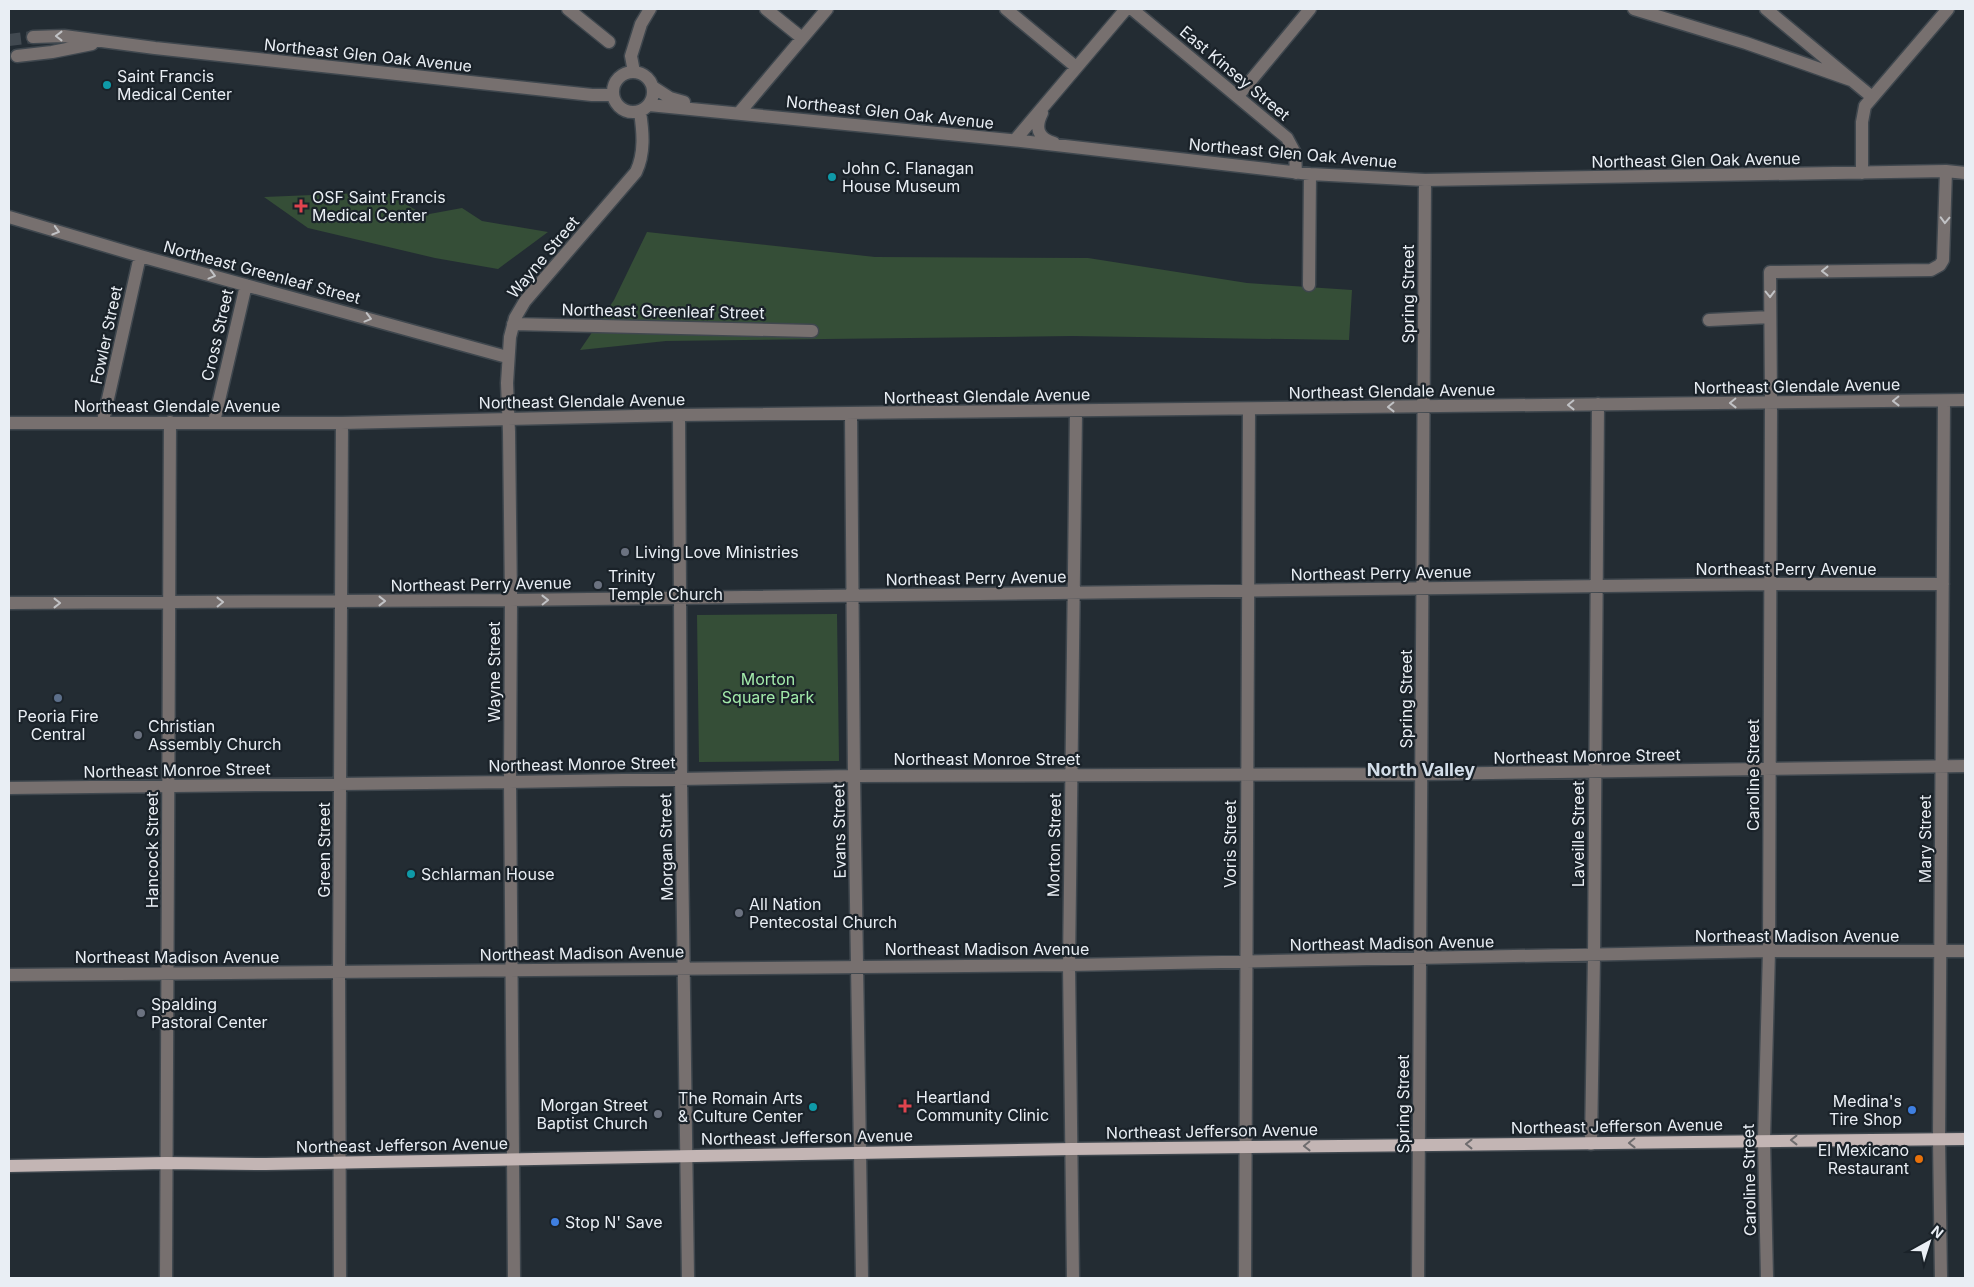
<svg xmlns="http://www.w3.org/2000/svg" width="1974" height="1287" font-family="Inter,sans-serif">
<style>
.green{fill:#354e37}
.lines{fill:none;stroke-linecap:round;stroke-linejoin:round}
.minor-tunnel{stroke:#414950;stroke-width:12;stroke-dasharray:12 6;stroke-linecap:butt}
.minor-casing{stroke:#3f474e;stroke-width:15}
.major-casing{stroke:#3f474e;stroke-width:15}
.minor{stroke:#77706f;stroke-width:12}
.major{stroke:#c3b5b4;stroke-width:12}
.oneway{stroke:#c1c2c5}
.oneway2{stroke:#6e6c6e}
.culture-dot{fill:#0f9aa8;stroke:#1a2229;stroke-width:2}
.health-dot{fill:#e0444e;stroke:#1a2229;stroke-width:2}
.worship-dot{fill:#6b7280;stroke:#1a2229;stroke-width:2}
.service-dot{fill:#5c6f8a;stroke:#1a2229;stroke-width:2}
.shop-dot{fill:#3f7fe0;stroke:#1a2229;stroke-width:2}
.food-dot{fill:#e8710a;stroke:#1a2229;stroke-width:2}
.labels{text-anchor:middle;stroke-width:4.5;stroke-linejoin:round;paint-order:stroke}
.street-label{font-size:16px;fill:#e9eef4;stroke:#1a2229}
.poi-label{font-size:16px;fill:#e9eef4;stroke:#1a2229;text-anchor:start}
.park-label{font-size:16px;fill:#a3eaaa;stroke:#1a2229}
.neighbourhood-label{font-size:18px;font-weight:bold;fill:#d3dee9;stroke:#1a2229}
</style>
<rect width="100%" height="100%" fill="#232c33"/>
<!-- green -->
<path class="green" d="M386 192 424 215 462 208 482 221 548 232 498 269 435 258 308 228 264 197Z
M647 232 875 257 1088 258 1247 283 1352 290 1349 340 1072 336 666 341 580 350 614 300Z
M837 614 839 761 699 762 697 615Z"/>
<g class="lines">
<!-- minor-tunnel -->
<path class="minor-tunnel" d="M9 40 33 37"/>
<defs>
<path id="minor" d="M568 9 609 42
M766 9 802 38
M1006 9 1076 67
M1132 9 1287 138 1295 153 1296 173
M1634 9 1746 43 1851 80
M1766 9 1872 97
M33 37 64 36 155 48 592 95H613
M17 56 52 52 92 44
M613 92a20 20 0 1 1 40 0a20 20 0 1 1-40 0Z
M634 72 631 56 641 24 650 9
M653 87 670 98 684 102
M1238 96 1310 9
M649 105 1021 141 1310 174 1425 180 1946 171 1965 173
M739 113 827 9
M1042 113C1035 127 1037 138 1054 143
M1015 140 1126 9
M1862 173V122L1865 106 1948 9
M9 217 140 256 507 357
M1309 285 1310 174
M1709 320 1770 317
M513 324 812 331
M851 414 854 776 862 1278
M679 415 681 778 688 1278
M103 421 140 256
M214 422 246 285
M9 423H342L679 415 1965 400
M9 603 511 600 1769 584H1943
M9 788 510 782 854 776 1422 774 1965 766
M9 975 1069 965 1769 951H1965
M1591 1144 1594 956 1598 404
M166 1278 170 422
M340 1278 339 971 342 423
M514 1278 510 782 511 600 509 432 507 383 510 337 515 318 525 301 636 172C645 153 643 132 640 112
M1073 1278 1069 965 1076 412
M1245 1278 1249 410
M1418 1278 1425 180
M1767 1278 1764 1140 1769 951 1771 403 1770 272 1931 270 1940 265 1943 260 1946 171
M1941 1278 1939 1139 1944 401"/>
<path id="major" d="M9 1166 166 1163 266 1164 1072 1149 1965 1139"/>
</defs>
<!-- minor casing -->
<use href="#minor" class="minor-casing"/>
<!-- major casing -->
<use href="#major" class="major-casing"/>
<!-- minor -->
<use href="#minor" class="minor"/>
<!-- major -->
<use href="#major" class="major"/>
</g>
<!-- one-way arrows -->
<defs><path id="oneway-chevron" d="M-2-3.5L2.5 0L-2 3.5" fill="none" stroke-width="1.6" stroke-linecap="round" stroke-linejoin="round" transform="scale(1.25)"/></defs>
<g class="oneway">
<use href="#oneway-chevron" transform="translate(59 36) rotate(-180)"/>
<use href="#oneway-chevron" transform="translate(1945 220) rotate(92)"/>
<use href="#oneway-chevron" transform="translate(56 231) rotate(16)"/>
<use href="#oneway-chevron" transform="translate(1825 271) rotate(180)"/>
<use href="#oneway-chevron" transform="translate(212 275) rotate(15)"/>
<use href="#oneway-chevron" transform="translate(1770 294) rotate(89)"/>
<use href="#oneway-chevron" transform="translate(368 318) rotate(15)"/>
<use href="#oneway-chevron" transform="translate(1896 401) rotate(179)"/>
<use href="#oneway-chevron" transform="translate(1733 403) rotate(179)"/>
<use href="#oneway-chevron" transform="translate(1571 405) rotate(179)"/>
<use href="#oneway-chevron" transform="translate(1391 407) rotate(179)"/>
<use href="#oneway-chevron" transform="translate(545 600) rotate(-1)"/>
<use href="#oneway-chevron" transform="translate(382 601)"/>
<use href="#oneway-chevron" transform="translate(220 602) rotate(-1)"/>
<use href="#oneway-chevron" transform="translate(57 603)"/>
</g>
<g class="oneway2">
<use href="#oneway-chevron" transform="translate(1794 1140) rotate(180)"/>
<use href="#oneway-chevron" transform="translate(1632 1143) rotate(179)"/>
<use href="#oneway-chevron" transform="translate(1469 1144) rotate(180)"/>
<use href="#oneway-chevron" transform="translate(1307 1146) rotate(179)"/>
</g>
<!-- markers -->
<g class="culture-dot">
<circle cx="107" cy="85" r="5"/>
<circle cx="832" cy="177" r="5"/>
<circle cx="411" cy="874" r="5"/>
<circle cx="813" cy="1107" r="5"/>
</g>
<g class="health-dot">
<path d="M298.5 198.5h5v5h5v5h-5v5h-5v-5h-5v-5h5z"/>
<path d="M902.5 1098.5h5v5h5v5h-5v5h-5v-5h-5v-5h5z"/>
</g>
<g class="worship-dot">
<circle cx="625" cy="552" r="5"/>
<circle cx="598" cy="585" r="5"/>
<circle cx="138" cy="735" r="5"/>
<circle cx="739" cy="913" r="5"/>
<circle cx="141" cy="1013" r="5"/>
<circle cx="658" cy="1114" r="5"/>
</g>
<circle class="service-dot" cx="58" cy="698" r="5"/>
<g class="shop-dot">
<circle cx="1912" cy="1110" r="5"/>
<circle cx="555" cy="1222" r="5"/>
</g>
<circle class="food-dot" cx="1919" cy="1159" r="5"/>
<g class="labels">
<!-- street labels -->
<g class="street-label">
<text transform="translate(368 55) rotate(6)" y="6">Northeast Glen Oak Avenue</text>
<text transform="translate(1235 73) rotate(40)" y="6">East Kinsey Street</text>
<text transform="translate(890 112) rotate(6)" y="6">Northeast Glen Oak Avenue</text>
<text transform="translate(1293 153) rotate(5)" y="6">Northeast Glen Oak Avenue</text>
<text transform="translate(1696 160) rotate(-1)" y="6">Northeast Glen Oak Avenue</text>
<text transform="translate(543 257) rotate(-50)" y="6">Wayne Street</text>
<text transform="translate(262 272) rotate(15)" y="6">Northeast Greenleaf Street</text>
<text transform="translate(1408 294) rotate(-90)" y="6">Spring Street</text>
<text transform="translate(663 311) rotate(1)" y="6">Northeast Greenleaf Street</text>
<text transform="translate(106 335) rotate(-78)" y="6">Fowler Street</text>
<text transform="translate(217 335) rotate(-77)" y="6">Cross Street</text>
<text transform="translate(1797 386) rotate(-1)" y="6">Northeast Glendale Avenue</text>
<text transform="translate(1392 391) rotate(-1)" y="6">Northeast Glendale Avenue</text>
<text transform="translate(987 396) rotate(-1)" y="6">Northeast Glendale Avenue</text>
<text transform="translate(582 401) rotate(-1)" y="6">Northeast Glendale Avenue</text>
<text x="177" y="412">Northeast Glendale Avenue</text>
<text x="1786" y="575">Northeast Perry Avenue</text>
<text transform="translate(1381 573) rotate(-1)" y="6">Northeast Perry Avenue</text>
<text transform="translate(976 578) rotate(-1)" y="6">Northeast Perry Avenue</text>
<text transform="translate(481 584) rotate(-1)" y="6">Northeast Perry Avenue</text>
<text transform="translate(494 672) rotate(-90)" y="6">Wayne Street</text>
<text transform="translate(1406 699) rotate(-90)" y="6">Spring Street</text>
<text transform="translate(1587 756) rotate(-1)" y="6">Northeast Monroe Street</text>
<text x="987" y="765">Northeast Monroe Street</text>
<text transform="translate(582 764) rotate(-1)" y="6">Northeast Monroe Street</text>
<text transform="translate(177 770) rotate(-1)" y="6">Northeast Monroe Street</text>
<text transform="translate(1753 775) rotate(-90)" y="6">Caroline Street</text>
<text transform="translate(839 831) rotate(-91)" y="6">Evans Street</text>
<text transform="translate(1578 834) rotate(-90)" y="6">Laveille Street</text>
<text transform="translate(1925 839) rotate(-90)" y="6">Mary Street</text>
<text transform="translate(1230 844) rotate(-90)" y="6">Voris Street</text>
<text transform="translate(1054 845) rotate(-89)" y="6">Morton Street</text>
<text transform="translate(666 847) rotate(-91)" y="6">Morgan Street</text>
<text transform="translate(152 850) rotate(-90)" y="6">Hancock Street</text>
<text transform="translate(324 850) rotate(-90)" y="6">Green Street</text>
<text x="1797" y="942">Northeast Madison Avenue</text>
<text transform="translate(1392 943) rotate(-1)" y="6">Northeast Madison Avenue</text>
<text x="987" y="955">Northeast Madison Avenue</text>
<text transform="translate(582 953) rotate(-1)" y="6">Northeast Madison Avenue</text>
<text x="177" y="963">Northeast Madison Avenue</text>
<text transform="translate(1403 1104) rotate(-90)" y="6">Spring Street</text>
<text transform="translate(1617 1126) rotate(-1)" y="6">Northeast Jefferson Avenue</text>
<text transform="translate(1212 1131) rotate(-1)" y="6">Northeast Jefferson Avenue</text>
<text transform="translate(807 1137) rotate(-1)" y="6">Northeast Jefferson Avenue</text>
<text transform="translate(402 1145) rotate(-1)" y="6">Northeast Jefferson Avenue</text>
<text transform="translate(1749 1180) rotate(-91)" y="6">Caroline Street</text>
</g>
<!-- poi labels -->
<g class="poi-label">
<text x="117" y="82">Saint Francis<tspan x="117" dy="18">Medical Center</tspan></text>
<text x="842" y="174">John C. Flanagan<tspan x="842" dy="18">House Museum</tspan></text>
<text x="312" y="203">OSF Saint Francis<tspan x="312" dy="18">Medical Center</tspan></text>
<text x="635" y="558">Living Love Ministries</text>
<text x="608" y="582">Trinity<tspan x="608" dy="18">Temple Church</tspan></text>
<text x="58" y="722" text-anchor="middle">Peoria Fire<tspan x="58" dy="18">Central</tspan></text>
<text x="148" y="732">Christian<tspan x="148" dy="18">Assembly Church</tspan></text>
<text x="421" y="880">Schlarman House</text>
<text x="749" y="910">All Nation<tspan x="749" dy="18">Pentecostal Church</tspan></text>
<text x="151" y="1010">Spalding<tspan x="151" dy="18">Pastoral Center</tspan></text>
<text x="916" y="1103">Heartland<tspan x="916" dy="18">Community Clinic</tspan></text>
<text x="803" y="1104" text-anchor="end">The Romain Arts<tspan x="803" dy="18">&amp; Culture Center</tspan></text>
<text x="1902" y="1107" text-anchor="end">Medina's<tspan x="1902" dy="18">Tire Shop</tspan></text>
<text x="648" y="1111" text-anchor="end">Morgan Street<tspan x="648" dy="18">Baptist Church</tspan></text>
<text x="1909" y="1156" text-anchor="end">El Mexicano<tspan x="1909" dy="18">Restaurant</tspan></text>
<text x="565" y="1228">Stop N' Save</text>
</g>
<!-- park labels -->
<g class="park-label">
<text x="768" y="685">Morton<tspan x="768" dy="18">Square Park</tspan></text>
</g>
<!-- neighbourhood labels -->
<g class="neighbourhood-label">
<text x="1421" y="776">North Valley</text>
</g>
</g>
<!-- border -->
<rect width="1974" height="1287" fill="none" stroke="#e9eef4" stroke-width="20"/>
<!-- north arrow -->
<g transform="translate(1929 1242) rotate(39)" stroke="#1a2229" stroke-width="4" paint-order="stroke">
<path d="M0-4L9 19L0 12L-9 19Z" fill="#e9eef4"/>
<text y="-8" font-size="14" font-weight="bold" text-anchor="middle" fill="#e9eef4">N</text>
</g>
</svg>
